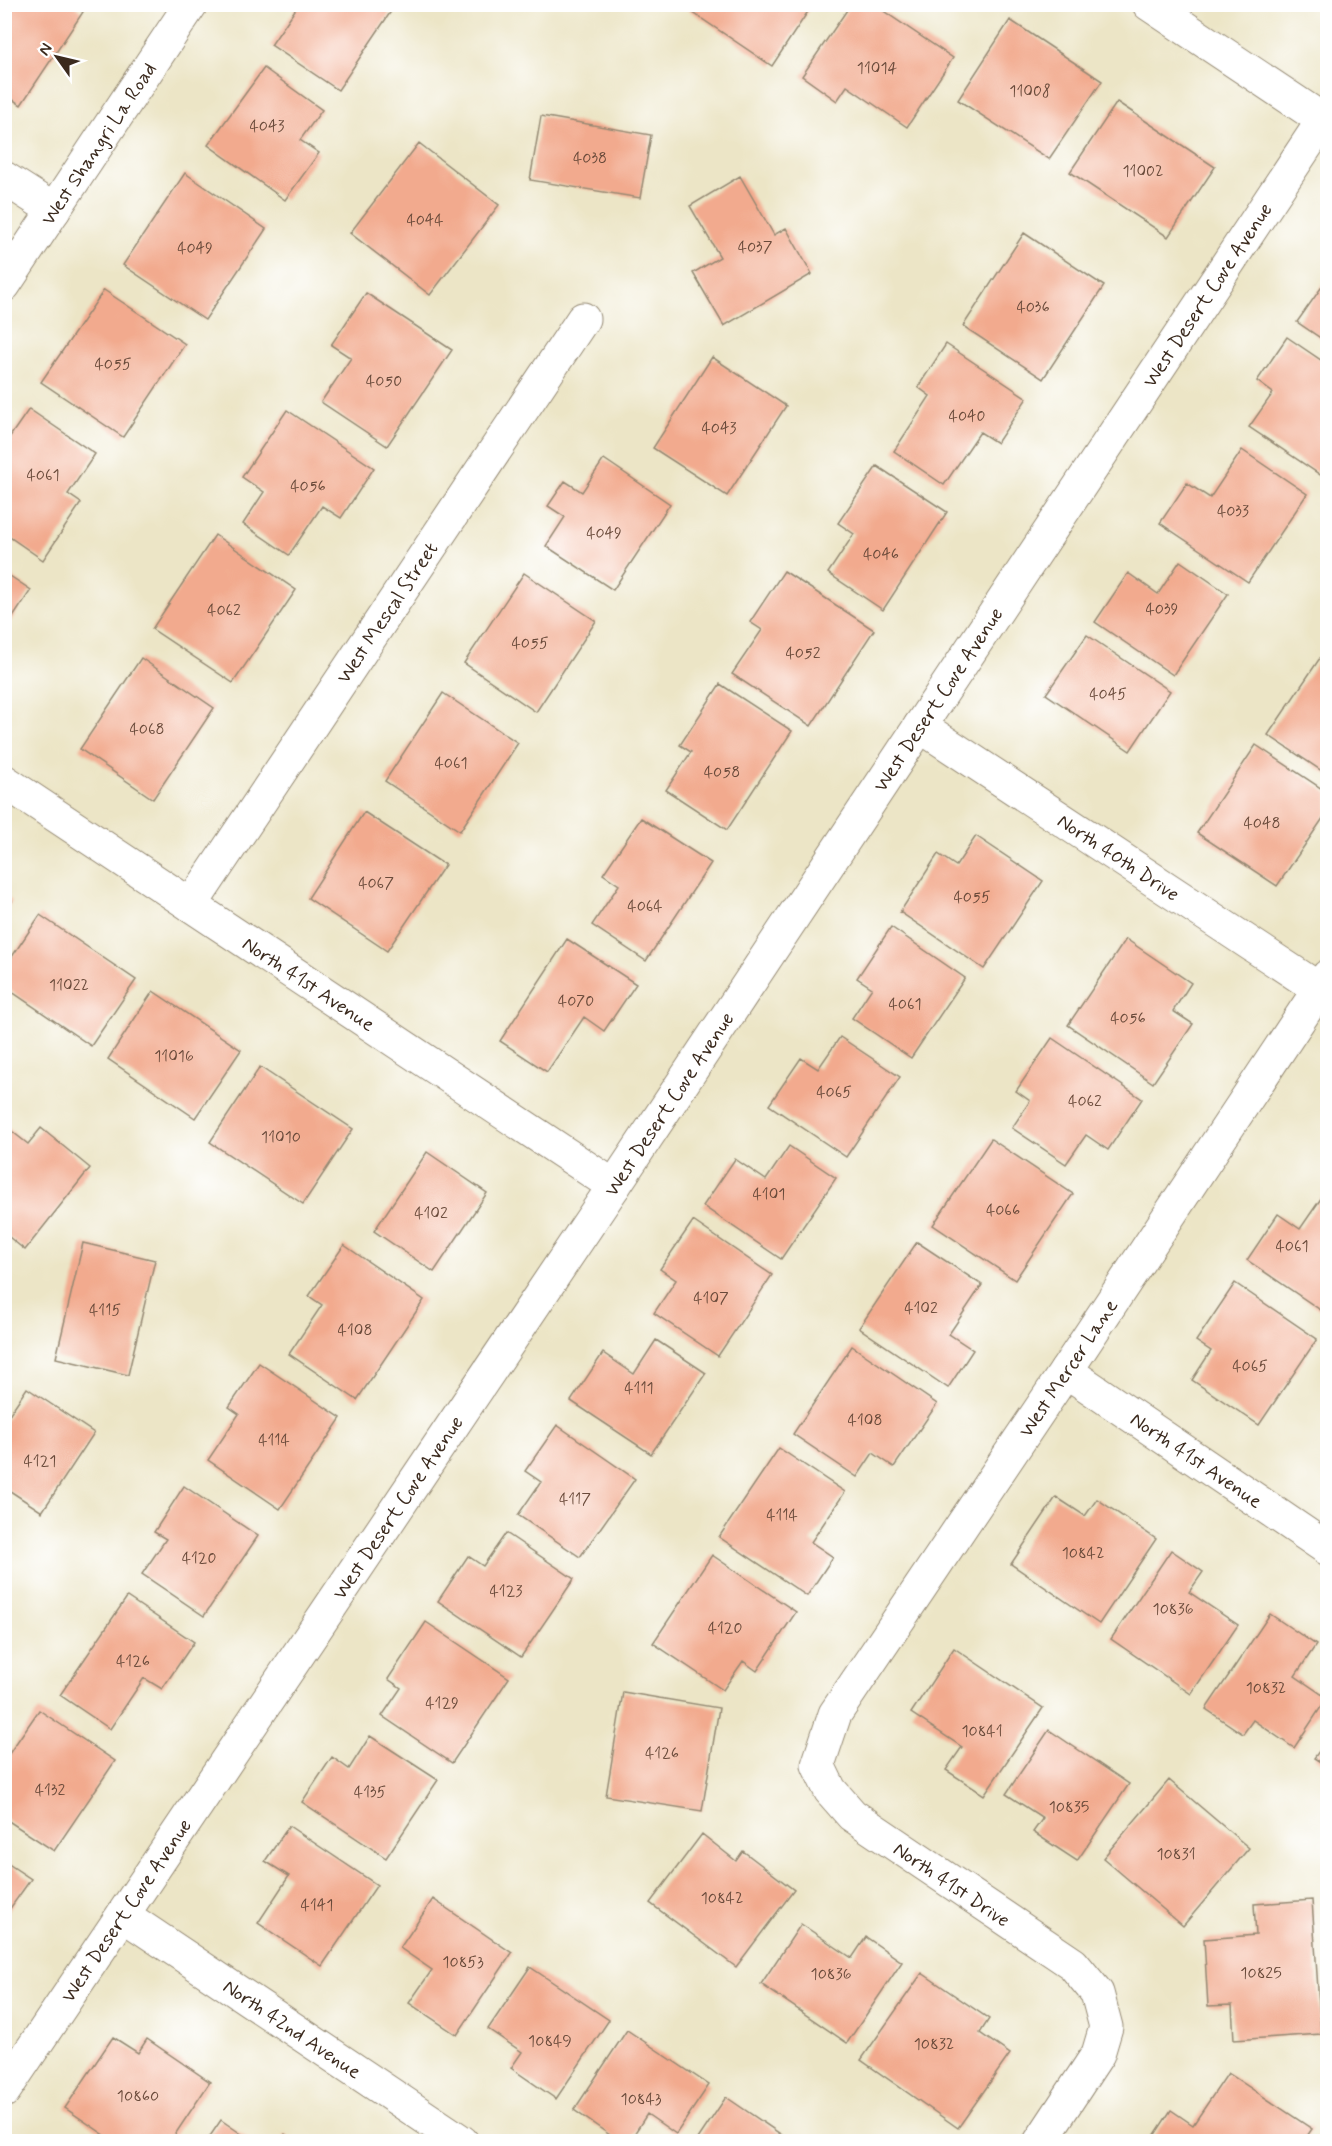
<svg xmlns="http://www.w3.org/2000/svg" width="1332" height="2146" font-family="Mynerve,sans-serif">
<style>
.building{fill:#f2aa8e}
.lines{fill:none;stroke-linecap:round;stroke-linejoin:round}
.minor-casing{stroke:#948872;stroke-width:35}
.minor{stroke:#fff;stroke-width:33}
.labels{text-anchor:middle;stroke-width:5;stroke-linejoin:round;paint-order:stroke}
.number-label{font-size:16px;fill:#694a3a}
.street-label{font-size:20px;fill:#3b2a1e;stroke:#fff}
</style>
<rect width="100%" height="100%" fill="#fff"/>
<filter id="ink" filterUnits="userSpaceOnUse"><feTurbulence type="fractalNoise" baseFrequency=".0167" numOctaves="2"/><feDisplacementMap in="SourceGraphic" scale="12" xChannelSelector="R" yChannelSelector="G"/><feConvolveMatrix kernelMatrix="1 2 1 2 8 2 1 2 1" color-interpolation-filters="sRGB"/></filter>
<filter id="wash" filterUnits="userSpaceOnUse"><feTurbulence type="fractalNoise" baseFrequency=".008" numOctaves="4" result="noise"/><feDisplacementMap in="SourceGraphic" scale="24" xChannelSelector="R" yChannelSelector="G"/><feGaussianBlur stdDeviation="1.35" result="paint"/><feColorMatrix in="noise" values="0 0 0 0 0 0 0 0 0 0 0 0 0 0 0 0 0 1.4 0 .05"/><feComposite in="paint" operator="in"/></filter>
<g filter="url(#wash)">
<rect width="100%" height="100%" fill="#ece5c6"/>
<g id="blocks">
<!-- building -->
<path class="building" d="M4 4H72L83 12 21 105 4 94Z
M299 4H396L338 90 271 45Z
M680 4H813L772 66Z
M851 4H873L953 58 907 127 847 86 837 101 802 76Z
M1010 20 1102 81 1049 159 958 100Z
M264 68 322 110 300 140 319 153 285 200 208 145Z
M1117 102 1215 167 1168 237 1070 172Z
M541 116 651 135 640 198 530 180Z
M419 143 499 205 430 295 350 233Z
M185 173 266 229 205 320 123 265Z
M740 176 774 235 786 228 812 274 724 326 693 273 720 257 690 206Z
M1024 233 1104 286 1043 379 963 326Z
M1328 278V343L1297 322Z
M104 290 185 344 123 437 41 382Z
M366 293 452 350 387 446 321 402 351 358 331 345Z
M1287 337 1328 365V480L1249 427 1273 393 1257 381Z
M946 344 1027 398 997 443 980 432 944 485 894 451 930 396 918 387Z
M712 357 786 406 727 496 653 448Z
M29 409 95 454 68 494 81 503 43 560 4 533V445Z
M287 410 374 468 341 518 322 506 289 555 243 524 264 492 242 477Z
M1242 450 1307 494 1248 582 1160 523 1187 483 1210 498Z
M604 459 670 504 613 590 546 546 565 517 548 506 565 481 582 492Z
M877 466 947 512 883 610 828 573 854 534 838 523Z
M215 535 296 590 233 683 152 629Z
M1180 561 1228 594 1173 675 1095 622 1128 573 1158 594Z
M784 571 874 630 811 726 732 674 762 630 750 622Z
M4 572 31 590 4 631Z
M524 573 596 621 536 712 464 663Z
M1087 635 1170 691 1130 751 1046 694Z
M1322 655 1328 659V775L1268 735Z
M141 658 214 708 153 799 80 749Z
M720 684 792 731 727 830 666 790 691 752 680 745Z
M443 693 518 743 460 831 385 781Z
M1256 745 1328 793V811L1277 886 1197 833Z
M364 812 445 865 387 951 308 898Z
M641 818 711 863 646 961 592 925 619 885 603 874Z
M976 836 1043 881 984 969 900 912 938 854 956 866Z
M4 896 12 901 4 912Z
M40 915 136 980 91 1046 5 987V967Z
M891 927 965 978 911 1058 852 1018 872 988 857 978Z
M567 939 636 984 604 1031 584 1017 547 1072 500 1041Z
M1126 939 1191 983 1173 1011 1193 1024 1153 1083 1068 1025Z
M153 991 241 1050 195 1118 108 1059Z
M840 1037 900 1077 846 1157 769 1105 801 1058 818 1069Z
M1052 1038 1142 1099 1108 1150 1086 1135 1066 1164 1012 1128 1030 1101 1016 1091Z
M260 1067 353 1129 303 1204 210 1142Z
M4 1125 28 1144 41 1128 90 1168 25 1250 4 1233Z
M991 1139 1073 1194 1015 1280 933 1225Z
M789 1146 836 1178 781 1259 703 1206 735 1159 766 1180Z
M427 1152 487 1193 434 1272 374 1231Z
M1322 1197 1328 1200V1315L1247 1260 1278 1214 1300 1229Z
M693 1221 772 1275 718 1356 654 1313 676 1280 660 1269Z
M917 1242 982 1285 949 1334 973 1350 948 1388 859 1328Z
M83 1243 155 1260 128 1375 56 1358Z
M344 1245 424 1300 357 1400 289 1354 322 1305 309 1296Z
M1235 1283 1317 1339 1259 1425 1192 1380 1211 1351 1196 1341Z
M656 1340 706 1373 651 1454 571 1401 603 1353 634 1374Z
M852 1346 937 1404 894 1467 873 1453 857 1477 793 1434Z
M259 1363 341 1418 280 1509 208 1460 239 1414 229 1407Z
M27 1388 94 1433 42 1512 4 1487V1422Z
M557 1425 635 1479 580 1557 518 1515 541 1482 525 1471Z
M779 1448 845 1492 811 1542 833 1557 807 1596 719 1537Z
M184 1486 258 1536 204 1616 142 1574 166 1539 154 1532Z
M1056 1497 1085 1516 1097 1499 1156 1539 1099 1624 1011 1564Z
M506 1533 574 1579 521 1657 438 1601 468 1556 483 1566Z
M1171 1550 1203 1572 1189 1592 1238 1625 1191 1694 1111 1639Z
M712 1555 796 1612 757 1671 743 1661 723 1690 653 1643Z
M127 1597 194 1642 162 1689 144 1678 110 1729 60 1695Z
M1270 1614 1316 1645 1295 1676 1327 1698 1294 1748 1253 1720 1243 1734 1206 1709Z
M426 1622 509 1678 452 1763 382 1716 401 1688 388 1679Z
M954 1648 1043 1708 984 1795 946 1770 962 1747 911 1713Z
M623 1692 719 1708 702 1811 606 1796Z
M39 1710 115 1761 54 1851 4 1818V1761Z
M1049 1730 1129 1784 1077 1861 1033 1832 1043 1818 1006 1794Z
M370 1736 438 1780 386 1858 302 1802 332 1757 349 1769Z
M1328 1739V1767L1314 1758Z
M1169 1780 1249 1848 1183 1926 1103 1858Z
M289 1826 377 1885 322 1966 258 1923 289 1876 265 1861Z
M702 1834 736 1861 743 1851 794 1890 736 1967 650 1903Z
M4 1861 31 1879 4 1917Z
M433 1899 512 1953 457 2035 409 2003 432 1970 400 1948Z
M1312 1900 1321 2034 1234 2040 1232 2005 1208 2006 1204 1939 1256 1935 1254 1904Z
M801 1924 852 1958 866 1937 902 1962 847 2043 761 1984Z
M530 1967 609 2020 556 2099 511 2068 522 2052 488 2029Z
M922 1973 989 2019 980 2033 1010 2054 958 2128 861 2060Z
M627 2030 709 2085 676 2134 647 2114 629 2142H620L574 2110Z
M113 2037 138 2053 147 2039 210 2082 170 2142H115L65 2108Z
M1228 2073 1312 2129 1303 2142H1150L1171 2110 1193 2125Z
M726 2097 792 2142H696Z
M221 2120 253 2142H206Z
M285 2134 296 2142H280Z"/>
</g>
</g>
<g filter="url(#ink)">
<use href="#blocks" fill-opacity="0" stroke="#948872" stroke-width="1.5"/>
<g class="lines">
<defs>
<g id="minor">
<path d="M1149 4 1323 120"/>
<path d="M4 178 54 210"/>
<path id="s1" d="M4 285 191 4"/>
<path id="s2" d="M920 726 1319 989"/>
<path id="s3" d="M4 781 614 1186"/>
<path id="s4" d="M191 905 583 319"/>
<path id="s5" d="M1066 1371 1328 1549"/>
<path id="s6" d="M123 1915 462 2142"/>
<path id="s7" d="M4 2091 614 1186 1328 113"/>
<path id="s8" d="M1040 2142 1098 2054 1106 2027 1097 1993 1073 1964 852 1815 830 1790 818 1765 835 1714 1066 1371 1328 976"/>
</g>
</defs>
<!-- minor casing -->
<use href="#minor" class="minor-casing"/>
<!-- minor -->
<use href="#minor" class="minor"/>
</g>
</g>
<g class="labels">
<!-- number labels -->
<g class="number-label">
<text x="877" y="73">11014</text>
<text x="1030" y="96">11008</text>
<text x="267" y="131">4043</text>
<text x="590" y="163">4038</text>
<text x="1143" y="176">11002</text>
<text x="425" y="225">4044</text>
<text x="755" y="252">4037</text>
<text x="195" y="253">4049</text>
<text x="1033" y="312">4036</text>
<text x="113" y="369">4055</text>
<text x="384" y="386">4050</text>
<text x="967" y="421">4040</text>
<text x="719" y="433">4043</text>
<text x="43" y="480">4061</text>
<text x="308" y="491">4056</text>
<text x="1233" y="516">4033</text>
<text x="604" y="538">4049</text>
<text x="881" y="559">4046</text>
<text x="1162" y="614">4039</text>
<text x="224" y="615">4062</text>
<text x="530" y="648">4055</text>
<text x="803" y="658">4052</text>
<text x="1108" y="699">4045</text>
<text x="147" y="734">4068</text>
<text x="451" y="768">4061</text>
<text x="722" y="777">4058</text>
<text x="1262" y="828">4048</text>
<text x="376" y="888">4067</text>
<text x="972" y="902">4055</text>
<text x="645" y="911">4064</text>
<text x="69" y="990">11022</text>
<text x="576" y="1006">4070</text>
<text x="905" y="1009">4061</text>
<text x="1128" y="1023">4056</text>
<text x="174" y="1061">11016</text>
<text x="834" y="1097">4065</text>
<text x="1085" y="1106">4062</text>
<text x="281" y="1142">11010</text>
<text x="769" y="1199">4101</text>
<text x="1003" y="1215">4066</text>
<text x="431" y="1218">4102</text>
<text x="1292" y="1251">4061</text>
<text x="711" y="1303">4107</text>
<text x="921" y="1313">4102</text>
<text x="105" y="1315">4115</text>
<text x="355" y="1335">4108</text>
<text x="1250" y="1371">4065</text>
<text x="639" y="1393">4111</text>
<text x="865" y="1425">4108</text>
<text x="274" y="1445">4114</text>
<text x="40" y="1466">4121</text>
<text x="575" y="1504">4117</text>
<text x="782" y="1520">4114</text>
<text x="1083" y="1558">10842</text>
<text x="199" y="1563">4120</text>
<text x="506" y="1596">4123</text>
<text x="1173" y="1614">10836</text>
<text x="725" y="1633">4120</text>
<text x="133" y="1666">4126</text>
<text x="1266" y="1693">10832</text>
<text x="442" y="1708">4129</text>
<text x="982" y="1736">10841</text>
<text x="662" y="1758">4126</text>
<text x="50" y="1795">4132</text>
<text x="370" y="1797">4135</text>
<text x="1069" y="1812">10835</text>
<text x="1176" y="1859">10831</text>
<text x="722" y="1903">10842</text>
<text x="317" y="1910">4141</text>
<text x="463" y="1967">10853</text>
<text x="1261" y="1978">10825</text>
<text x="831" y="1979">10836</text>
<text x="550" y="2046">10849</text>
<text x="934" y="2049">10832</text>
<text x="138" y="2101">10860</text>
<text x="641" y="2104">10843</text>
</g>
<!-- street labels -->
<g class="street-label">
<text dy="7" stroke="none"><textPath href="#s1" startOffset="170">West Shangri La Road</textPath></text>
<text dy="7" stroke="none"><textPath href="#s7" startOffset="2162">West Desert Cove Avenue</textPath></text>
<text dy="7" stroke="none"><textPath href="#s4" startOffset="352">West Mescal Street</textPath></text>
<text dy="7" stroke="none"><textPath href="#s7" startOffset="1676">West Desert Cove Avenue</textPath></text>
<text dy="7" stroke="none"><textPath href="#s2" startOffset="238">North 40th Drive</textPath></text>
<text dy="7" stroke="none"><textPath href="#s3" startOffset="366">North 41st Avenue</textPath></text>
<text dy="7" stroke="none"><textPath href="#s7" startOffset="1190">West Desert Cove Avenue</textPath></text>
<text dy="7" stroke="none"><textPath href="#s8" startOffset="1005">West Mercer Lane</textPath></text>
<text dy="7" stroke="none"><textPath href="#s5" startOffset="158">North 41st Avenue</textPath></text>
<text dy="7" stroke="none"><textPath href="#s7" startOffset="704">West Desert Cove Avenue</textPath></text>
<text transform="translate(952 1884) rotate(34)" y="7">North 41st Drive</text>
<text dy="7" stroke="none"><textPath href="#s7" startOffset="218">West Desert Cove Avenue</textPath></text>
<text dy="7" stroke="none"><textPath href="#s6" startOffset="204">North 42nd Avenue</textPath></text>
</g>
</g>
<!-- margin -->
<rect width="1332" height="2146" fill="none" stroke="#fff" stroke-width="24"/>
<!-- north arrow -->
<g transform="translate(57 57) rotate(304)" stroke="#ffffff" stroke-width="4.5" paint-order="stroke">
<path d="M0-4.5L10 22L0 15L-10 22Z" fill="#3b2a1e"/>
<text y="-9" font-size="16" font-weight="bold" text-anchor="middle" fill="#3b2a1e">N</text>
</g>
</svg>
